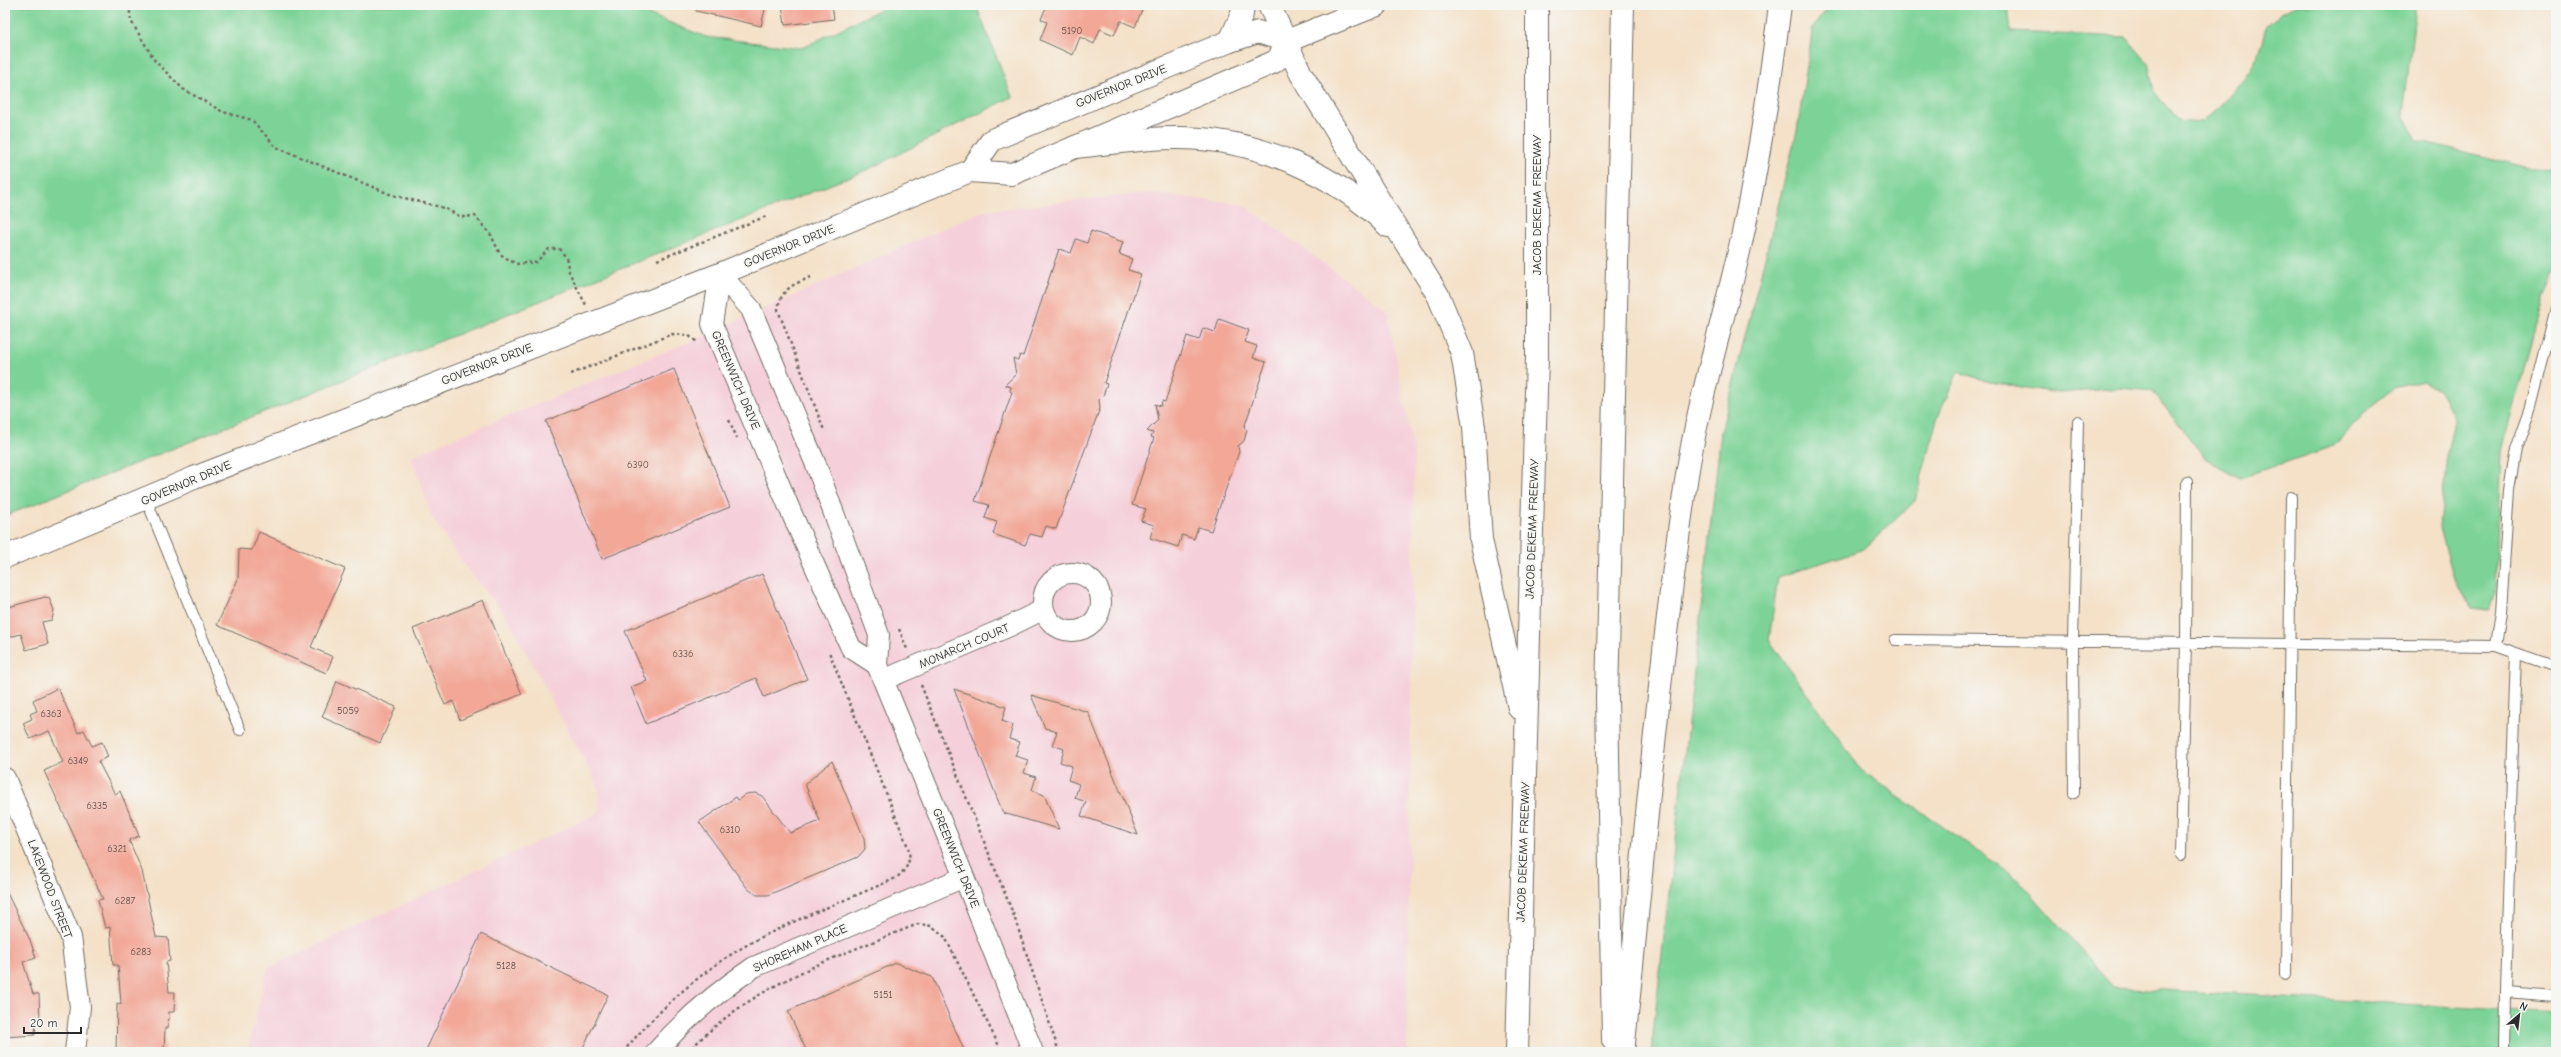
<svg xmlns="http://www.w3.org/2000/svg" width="2561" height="1057" font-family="'Comic Neue',sans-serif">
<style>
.built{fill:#f5cfda}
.green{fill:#7dd397;stroke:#547f61}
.building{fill:#f2a797}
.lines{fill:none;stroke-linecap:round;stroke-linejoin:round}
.service-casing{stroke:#716b62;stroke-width:12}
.minor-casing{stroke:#716b62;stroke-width:22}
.secondary-casing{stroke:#716b62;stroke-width:24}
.motorway-casing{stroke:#716b62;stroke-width:24}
.path{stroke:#716b62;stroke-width:2.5;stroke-dasharray:3 3;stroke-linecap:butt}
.service{stroke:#fff;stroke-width:10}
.minor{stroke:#fff;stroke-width:20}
.secondary{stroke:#fff;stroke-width:22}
.motorway{stroke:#fff;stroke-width:22}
.labels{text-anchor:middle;stroke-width:3.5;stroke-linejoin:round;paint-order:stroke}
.number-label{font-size:10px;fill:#5d4a46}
.street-label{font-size:12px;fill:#2b2b2b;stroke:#f6f6f2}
</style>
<rect width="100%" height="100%" fill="#f6f6f2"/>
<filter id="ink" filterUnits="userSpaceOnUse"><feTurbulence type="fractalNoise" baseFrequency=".025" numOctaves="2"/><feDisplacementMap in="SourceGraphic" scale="8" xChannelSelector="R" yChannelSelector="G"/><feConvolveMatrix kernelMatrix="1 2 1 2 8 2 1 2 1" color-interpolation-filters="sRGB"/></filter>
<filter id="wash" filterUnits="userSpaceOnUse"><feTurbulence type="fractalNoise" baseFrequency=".012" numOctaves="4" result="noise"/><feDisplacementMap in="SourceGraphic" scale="16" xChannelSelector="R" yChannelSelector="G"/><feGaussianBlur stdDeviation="0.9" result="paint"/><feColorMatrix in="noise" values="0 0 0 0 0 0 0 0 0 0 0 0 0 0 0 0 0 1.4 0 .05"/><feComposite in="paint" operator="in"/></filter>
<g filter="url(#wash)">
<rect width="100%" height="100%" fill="#f4e1c8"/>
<!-- built -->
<path class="built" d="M1147 193 1243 204 1387 310 1414 453 1407 1052H247L268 968 599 813 598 786 506 615 463 563 433 519 411 456 701 337 983 211Z"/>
<!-- green -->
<path class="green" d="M5 5H625L706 37 802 48 889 5H976L1012 97 869 169 5 516Z
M1830 5H2008L2011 32 2126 37 2148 63 2154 92 2178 120 2202 122C2235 91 2258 72 2267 25L2283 12 2298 5H2416L2403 115 2417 140 2537 170 2556 171V273L2544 296 2501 451 2495 594 2490 611 2472 609 2454 579 2440 528 2447 454 2454 420 2440 391 2424 381 2394 388 2370 407 2336 445 2240 478 2206 459 2152 391 2121 388 2058 393 1990 382 1958 372 1937 419 1915 501 1864 549 1778 577 1769 640 1861 770 2018 879 2113 987 2556 1013V1052H1651L1721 432 1797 131 1813 27Z"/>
<g id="blocks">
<!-- building -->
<path class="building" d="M696 5H766L761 26 696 11Z
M782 5H832L834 19 785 25Z
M1047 5H1144L1135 27 1121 21 1114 35 1100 29 1094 44 1080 37 1073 55 1040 40 1047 22 1041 19Z
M1091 231 1123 242 1119 254 1132 259 1128 270 1141 274 1104 383 1107 384 1103 396 1099 400 1100 408 1056 529 1046 526 1042 537 1030 534 1025 545 993 534 997 522 985 518 989 505 975 501 1012 392 1010 391 1011 387 1005 385 1016 374 1013 358 1018 360 1020 355 1023 356 1059 249 1071 253 1076 239 1087 243Z
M1219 319 1249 330 1245 342 1257 346 1253 358 1266 362 1244 428 1247 430 1244 441 1238 446 1239 452 1211 531 1198 527 1194 539 1182 535 1178 547 1150 538 1154 525 1141 521 1146 509 1132 505 1154 438 1151 437 1153 433 1147 431 1158 420 1155 404 1161 406 1162 401 1165 402 1187 336 1199 340 1203 328 1215 332Z
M674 369 730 507 602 559 546 421Z
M259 532 345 569 311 647 333 657 326 673 217 625 238 579 239 549 252 550Z
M762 574 807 679 764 697 756 678 646 724 631 687 647 681 625 631Z
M45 597 49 598 54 610 52 620 42 622 48 644 26 650 21 634 9 637 5 622V608Z
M483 600 522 694 460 720 453 701 445 705 413 629Z
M337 681 396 707 380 743 322 717Z
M58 688 78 733 84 730 92 746 102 742 108 757 98 761 115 794 120 791 139 836 129 840 142 871 156 937 168 938 170 961 166 962 169 992H175L174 1012H169L168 1028H165L164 1052H116L117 1003 121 1004 118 965H113L110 927 105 928 98 900 103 899 44 771 63 762 49 731 30 739 23 723 32 719 30 714 37 711 33 700Z
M954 689 1006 707 1002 721 1013 725 1009 739 1020 742 1015 756 1028 760 1024 773 1036 777 1032 790 1044 795 1059 829 1003 813Z
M1031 695 1088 712 1138 835 1081 816 1086 802 1075 798 1079 784 1068 780 1072 766 1060 762 1064 749 1052 745 1057 732 1045 728Z
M832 761 864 838 865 849 858 857 768 895H757L748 889 699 822 736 797 738 800 746 794 755 793 762 796 790 833 820 821 805 784Z
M5 889 30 940 36 958 23 962 33 994H39L40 1019H36L35 1035 5 1037Z
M481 934 608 995 581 1052H425Z
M896 963 932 977 965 1052H807L788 1011Z"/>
</g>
</g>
<g filter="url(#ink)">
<use href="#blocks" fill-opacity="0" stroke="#716b62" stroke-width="1"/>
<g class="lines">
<defs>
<path id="service" d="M146 499 240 730
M1895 640 2496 646 2501 612 2509 490 2516 449 2531 407 2556 308
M2496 646 2556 667
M2516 653 2505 992 2556 996
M2074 793 2073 642 2078 421
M2181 855 2186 643 2187 482
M2286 974 2291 497
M2504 1052 2505 992"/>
<path id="minor" d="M720 274 751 309 816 465 879 635 877 665 964 877 1033 1052
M720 274 712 324 791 512 851 648 877 665
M1043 602a29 29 0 1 1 58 0a29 29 0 1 1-58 0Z
M883 680 1010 626 1044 609
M5 778 71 937 80 1007 75 1052
M656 1052C685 1019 718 991 754 967L964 877"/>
<path id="secondary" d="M970 171 992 140 1230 41 1258 32 1287 41 1377 5
M5 557 194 478 720 274 970 171 1012 174 1274 62 1279 58 1287 41"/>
<path id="motorway" d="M1269 5 1301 74 1438 295 1462 353 1474 427 1481 540 1519 708
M1230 41 1242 14 1243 5
M1075 147C1110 144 1146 137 1181 138 1257 139 1334 173 1388 226
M1613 1040 1607 698 1623 5
M1517 1052 1537 357V5
M1623 1052C1644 860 1658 666 1687 475 1699 398 1723 323 1740 247 1758 167 1770 86 1780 5"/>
</defs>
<!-- service casing -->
<use href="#service" class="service-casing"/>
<!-- minor casing -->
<use href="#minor" class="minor-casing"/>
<!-- secondary casing -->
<use href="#secondary" class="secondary-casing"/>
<!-- motorway casing -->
<use href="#motorway" class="motorway-casing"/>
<!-- path -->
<path class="path" d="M129 5 131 21 155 61 183 89 223 112 252 120 276 147 392 195 444 208 461 217 475 216 491 235 500 254 516 264 536 262 549 249H559L566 257 569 272 586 305
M657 260 767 216
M811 277C794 284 780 289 778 310L824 430
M571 374 672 334 688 335 697 342
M729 420 737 438
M899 629 907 649
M921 685 1014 916 1059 1052
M623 1052C659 1009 704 968 754 941 800 917 849 899 896 878 907 869 912 861 908 847L829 652
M688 1052C750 985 836 957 918 924L932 926 945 937 1002 1052"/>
<!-- service -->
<use href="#service" class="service"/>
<!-- minor -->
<use href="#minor" class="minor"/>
<!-- secondary -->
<use href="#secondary" class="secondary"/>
<!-- motorway -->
<use href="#motorway" class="motorway"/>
</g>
</g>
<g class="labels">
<!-- number labels -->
<g class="number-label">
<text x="1072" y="34">5190</text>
<text x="638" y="468">6390</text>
<text x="683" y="657">6336</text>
<text x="348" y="714">5059</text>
<text x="51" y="717">6363</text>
<text x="78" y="764">6349</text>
<text x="97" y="809">6335</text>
<text x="730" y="833">6310</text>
<text x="117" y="852">6321</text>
<text x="125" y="904">6287</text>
<text x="141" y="955">6283</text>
<text x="506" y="969">5128</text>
<text x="883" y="998">5151</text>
</g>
<!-- street labels -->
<g class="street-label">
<text transform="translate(1121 86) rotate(-22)" y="4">GOVERNOR DRIVE</text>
<text transform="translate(1537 205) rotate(-90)" y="4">JACOB DEKEMA FREEWAY</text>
<text transform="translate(789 246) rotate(-22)" y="4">GOVERNOR DRIVE</text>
<text transform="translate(487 364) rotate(-21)" y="4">GOVERNOR DRIVE</text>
<text transform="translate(736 380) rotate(67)" y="4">GREENWICH DRIVE</text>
<text transform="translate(186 483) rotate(-23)" y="4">GOVERNOR DRIVE</text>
<text transform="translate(1532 529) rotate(-88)" y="4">JACOB DEKEMA FREEWAY</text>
<text transform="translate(964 646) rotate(-23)" y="4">MONARCH COURT</text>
<text transform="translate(1523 852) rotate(-88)" y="4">JACOB DEKEMA FREEWAY</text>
<text transform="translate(956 858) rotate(68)" y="4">GREENWICH DRIVE</text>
<text transform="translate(50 889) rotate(69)" y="4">LAKEWOOD STREET</text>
<text transform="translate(800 948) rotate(-24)" y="4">SHOREHAM PLACE</text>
</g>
</g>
<!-- margin -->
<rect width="2561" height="1057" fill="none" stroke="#f6f6f2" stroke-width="20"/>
<!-- north arrow -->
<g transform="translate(2519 1015) rotate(28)" stroke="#f6f6f2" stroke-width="3" paint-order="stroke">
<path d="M0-3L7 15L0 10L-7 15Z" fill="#2b2b2b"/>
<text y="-6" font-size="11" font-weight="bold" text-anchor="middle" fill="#2b2b2b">N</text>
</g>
<!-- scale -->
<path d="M24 1027v6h57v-6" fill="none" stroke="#2b2b2b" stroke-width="2"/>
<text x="30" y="1027" font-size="12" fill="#2b2b2b" stroke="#f6f6f2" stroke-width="3" paint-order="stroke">20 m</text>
</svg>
